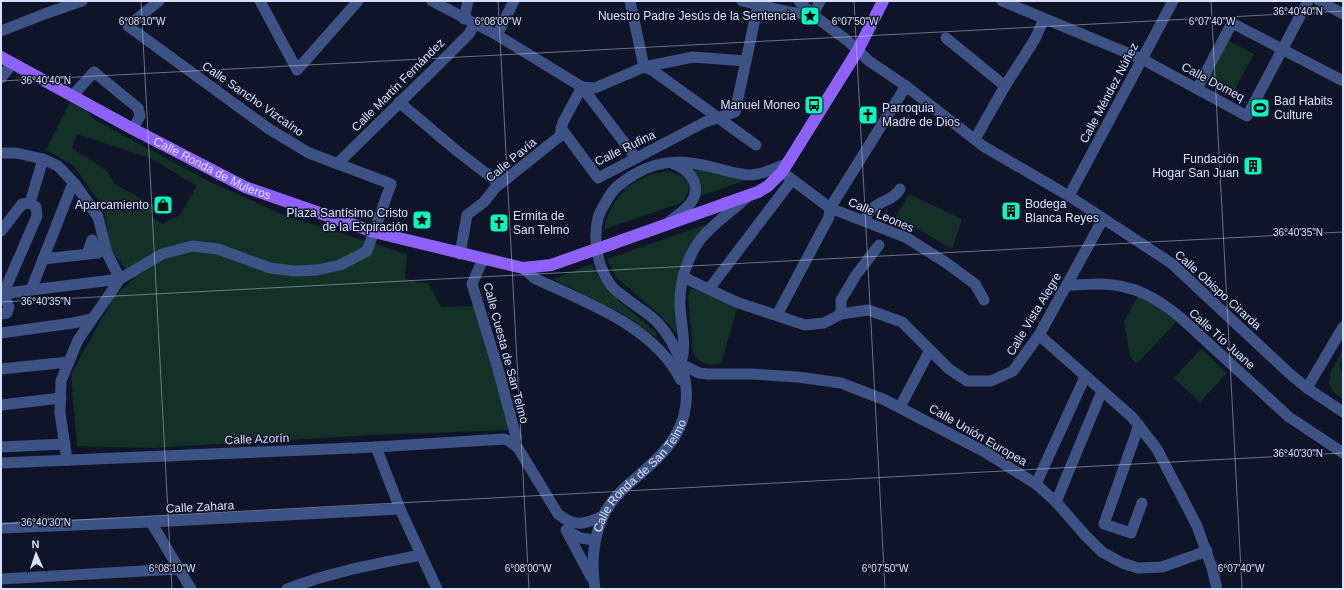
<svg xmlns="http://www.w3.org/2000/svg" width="1344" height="590" font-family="Arial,sans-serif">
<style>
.green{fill:#133126;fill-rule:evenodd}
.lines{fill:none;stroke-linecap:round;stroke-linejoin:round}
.minor{stroke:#3d5285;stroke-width:11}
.major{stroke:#8e61fb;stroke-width:12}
.major-bridge{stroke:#8e61fb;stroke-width:12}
.ticks{fill:none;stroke:#d8e0fe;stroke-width:1;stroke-opacity:0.45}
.labels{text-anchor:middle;stroke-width:3;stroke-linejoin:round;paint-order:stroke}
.poi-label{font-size:12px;fill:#d8e0fe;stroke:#101428;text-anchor:end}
.street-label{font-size:12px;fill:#d8e0fe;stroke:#101428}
.ticks-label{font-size:10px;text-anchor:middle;fill:#d8e0fe;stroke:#101428;stroke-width:3;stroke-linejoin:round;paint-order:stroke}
</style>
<rect width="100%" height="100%" fill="#101428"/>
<!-- green -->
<path class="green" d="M1228 40 1254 54 1233 93 1207 79Z
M70 102 86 110 95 120 202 178 286 216 407 254 405 279 429 284 441 307 476 306 509 430 373 435 151 448 77 446 71 374 115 295 134 279 111 251 104 209 74 166 46 150ZM77 134 152 159 197 186 179 216 170 219 163 224 150 216 154 206 115 184 107 171 72 148Z
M689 166 749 179 698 197 695 173Z
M665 171C685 173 698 185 681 203L604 229C607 214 614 201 625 190L624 189 648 175Z
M909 194 962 219 952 249 904 221 894 219Z
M705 225 675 301 677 334 661 316 617 278 607 259Z
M592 264C606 298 634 310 658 335L655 337 634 321 619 312 553 279Z
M694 289 737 308 721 364C708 365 699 365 693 352L688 296 690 290Z
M1138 296 1146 299 1177 321 1137 364 1130 357 1124 321Z
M1201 349 1227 373 1200 402 1174 378Z
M1343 349V357L1340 364 1343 380V399L1335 394 1329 384 1331 372Z"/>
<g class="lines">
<!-- minor -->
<g class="minor">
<path d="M260 1 297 70 358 1"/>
<path d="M432 1 497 35 582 87 595 88 644 67 693 57 746 61"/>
<path d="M630 1 644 67"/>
<path d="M742 1 789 12 813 15"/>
<path d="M799 1 813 15 848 41 869 61 906 86 983 146 1069 196 1171 263 1290 374 1307 388 1343 412"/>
<path d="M1002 1 1142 59 1247 116 1308 1"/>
<path d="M1319 1 1343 14"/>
<path d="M813 15 820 1"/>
<path d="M464 19 468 1"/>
<path d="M1 31 47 13 82 1"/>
<path d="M497 35 514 1"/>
<path d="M946 38 1005 86"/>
<path d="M644 67 652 70 756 145"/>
<path d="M1 78 12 64"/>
<path d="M1197 89 1232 23 1343 81"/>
<path d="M72 96 94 72 138 108 140 116 133 129"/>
<path d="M399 102 457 151 500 184"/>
<path d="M561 128 598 178 705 122 735 112 758 5"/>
<path d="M975 139 1005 86 1035 39 1044 19"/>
<path d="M1 153H16L43 159 58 166 75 184 98 217 107 253 120 279 15 292 8 294 3 300"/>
<path d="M337 164 435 68 469 34 475 23"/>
<path d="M782 172 830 208 907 238 945 262 975 284 984 300"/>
<path d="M1069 196 1173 1"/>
<path d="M30 203 43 159"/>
<path d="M865 221C866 218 867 214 869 212 877 201 893 201 900 189"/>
<path d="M668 223C673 218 680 214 685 209 705 191 694 171 672 163"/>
<path d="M1 231 22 204 30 203 36 207 37 216 7 285 6 290 8 294"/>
<path d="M460 254 467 215 484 202 495 188 560 136 563 122 582 87 636 158"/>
<path d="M43 259 98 253 92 240 87 254"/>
<path d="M483 259 472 284 498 369 516 437 514 444"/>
<path d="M523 268 534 278C586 303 653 325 681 380"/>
<path d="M683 277 736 302 805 325 824 323 841 314 868 310 902 322 949 369 967 381H991L1013 371 1039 335 1103 219"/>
<path d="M1067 285C1079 285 1090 284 1102 284 1134 285 1157 298 1181 318L1289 417 1343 453"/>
<path d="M709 289 792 180"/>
<path d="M31 290 71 188"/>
<path d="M1 300 6 301 9 307 7 313 1 314"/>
<path d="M841 314V300L856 275 879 245"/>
<path d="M777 315 829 217 830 208 906 86"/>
<path d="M1 333 73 323 92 319"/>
<path d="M1039 335 1132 417 1157 449 1197 526 1212 568 1217 589"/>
<path d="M681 364 699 373 707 374H751L798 377 841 383 885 400 985 452 1036 484 1056 502 1085 535 1102 552 1122 563 1138 568 1162 567 1207 551"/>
<path d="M681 364C687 343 681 327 680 306 679 284 687 257 700 240 713 223 733 211 748 196"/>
<path d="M1 369 69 362"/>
<path d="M1307 388 1343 327"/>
<path d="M1 405 61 398"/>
<path d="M900 407 930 350"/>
<path d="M1139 425 1104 524 1131 533 1142 503"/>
<path d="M1 447 65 444"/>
<path d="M376 447 400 509 437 589"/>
<path d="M67 460 60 413 61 381 78 340 120 279 162 254 192 246 218 249 270 268 294 271 317 270 340 265 367 251 391 184 309 153 269 129 128 26 159 1"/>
<path d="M1 463 376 447 504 439 509 441 518 448 558 514C575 528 585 524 603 516"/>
<path d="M1036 484 1085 377"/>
<path d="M1056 502 1102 391"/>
<path d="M151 522 191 589"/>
<path d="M1 528 151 522 400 509"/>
<path d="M566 530 591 577"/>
<path d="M568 531 580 538 595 540"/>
<path d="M1 579 179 569"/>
<path d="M287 589C330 572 376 564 421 555"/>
<path id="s1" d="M595 589C590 558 594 524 614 499 623 488 635 479 645 470 663 454 678 438 684 415 692 384 679 346 658 323 648 312 633 305 622 295 617 292 611 286 608 281 597 264 593 238 598 218 600 211 605 204 608 198 614 187 625 180 635 174 664 157 689 161 720 169 731 172 741 175 752 175 764 174 775 168 786 164"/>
</g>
<!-- major -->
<g class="major">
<path id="s2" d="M1 57 133 129 245 187 374 232 523 268 551 265 585 253"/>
<path d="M606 246 758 192 768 186 782 172 858 50 883 1"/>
</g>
<!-- major-bridge -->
<path class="major-bridge" d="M585 253 606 246"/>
</g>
<!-- ticks -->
<path class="ticks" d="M141 1 172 589M498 1 529 589M854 1 885 589M1211 1 1242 589M1 81 1343 11M1 302 1343 232M1 524 1343 453"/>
<!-- icons -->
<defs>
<symbol id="sight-square" viewBox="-11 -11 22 22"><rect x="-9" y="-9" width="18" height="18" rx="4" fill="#08f9c0" stroke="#101428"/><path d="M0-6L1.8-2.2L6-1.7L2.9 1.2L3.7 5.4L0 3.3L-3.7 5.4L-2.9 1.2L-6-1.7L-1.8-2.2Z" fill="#111"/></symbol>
<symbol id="bus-square" viewBox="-11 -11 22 22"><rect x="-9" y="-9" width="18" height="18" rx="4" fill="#08f9c0" stroke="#101428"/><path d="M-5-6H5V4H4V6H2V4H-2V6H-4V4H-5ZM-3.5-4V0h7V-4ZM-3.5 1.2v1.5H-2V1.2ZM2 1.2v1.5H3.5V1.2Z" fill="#111"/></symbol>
<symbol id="stadium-square" viewBox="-11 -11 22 22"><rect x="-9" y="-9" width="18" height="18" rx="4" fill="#08f9c0" stroke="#101428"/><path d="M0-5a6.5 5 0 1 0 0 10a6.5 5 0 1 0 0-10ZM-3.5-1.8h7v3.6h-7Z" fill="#111"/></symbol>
<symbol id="church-square" viewBox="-11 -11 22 22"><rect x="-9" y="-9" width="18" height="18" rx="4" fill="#08f9c0" stroke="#101428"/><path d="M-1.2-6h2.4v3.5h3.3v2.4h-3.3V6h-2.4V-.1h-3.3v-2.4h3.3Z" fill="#111"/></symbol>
<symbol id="building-square" viewBox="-11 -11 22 22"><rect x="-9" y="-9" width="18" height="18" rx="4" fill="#08f9c0" stroke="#101428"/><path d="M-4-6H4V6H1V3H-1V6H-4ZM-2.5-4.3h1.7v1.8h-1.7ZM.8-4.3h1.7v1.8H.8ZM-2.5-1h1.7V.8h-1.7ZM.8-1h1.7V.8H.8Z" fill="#111"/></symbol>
<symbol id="shop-square" viewBox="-11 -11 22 22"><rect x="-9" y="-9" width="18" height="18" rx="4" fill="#08f9c0" stroke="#101428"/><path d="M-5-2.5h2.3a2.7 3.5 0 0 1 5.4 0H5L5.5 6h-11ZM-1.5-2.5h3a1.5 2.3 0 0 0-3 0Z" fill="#111"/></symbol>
</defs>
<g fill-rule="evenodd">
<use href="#sight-square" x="799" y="5" width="22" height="22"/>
<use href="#bus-square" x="803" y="94" width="22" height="22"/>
<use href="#stadium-square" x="1249" y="97" width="22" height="22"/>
<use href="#church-square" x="857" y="104" width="22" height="22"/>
<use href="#building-square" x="1242" y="155" width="22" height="22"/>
<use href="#shop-square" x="152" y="194" width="22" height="22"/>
<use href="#building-square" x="1000" y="200" width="22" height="22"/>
<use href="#sight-square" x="411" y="209" width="22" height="22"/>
<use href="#church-square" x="488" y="212" width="22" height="22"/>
</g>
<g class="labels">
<!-- poi labels -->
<g class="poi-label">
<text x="796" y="20">Nuestro Padre Jesús de la Sentencia</text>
<text x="1274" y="105" text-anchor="start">Bad Habits<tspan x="1274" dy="14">Culture</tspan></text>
<text x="800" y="109">Manuel Moneo</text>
<text x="882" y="112" text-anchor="start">Parroquia<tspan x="882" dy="14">Madre de Dios</tspan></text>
<text x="1239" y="163">Fundación<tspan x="1239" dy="14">Hogar San Juan</tspan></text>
<text x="1025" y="208" text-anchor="start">Bodega<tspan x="1025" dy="14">Blanca Reyes</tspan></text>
<text x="149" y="209">Aparcamiento</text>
<text x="408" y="217">Plaza Santísimo Cristo<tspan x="408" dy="14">de la Expiración</tspan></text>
<text x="513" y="220" text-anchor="start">Ermita de<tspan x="513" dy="14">San Telmo</tspan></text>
</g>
<!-- street labels -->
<g class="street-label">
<text transform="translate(1213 82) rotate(28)" y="4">Calle Domeq</text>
<text transform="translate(398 85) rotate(-45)" y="4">Calle Martín Fernández</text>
<text transform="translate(1109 93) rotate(-62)" y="4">Calle Méndez Núñez</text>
<text transform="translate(253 99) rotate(35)" y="4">Calle Sancho Vizcaíno</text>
<text transform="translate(625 148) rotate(-26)" y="4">Calle Rufina</text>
<text transform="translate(511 160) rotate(-40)" y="4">Calle Pavía</text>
<text dy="4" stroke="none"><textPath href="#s2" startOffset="239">Calle Ronda de Muleros</textPath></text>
<text transform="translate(881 215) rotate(23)" y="4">Calle Leones</text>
<text transform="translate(1218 290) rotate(42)" y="4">Calle Obispo Cirarda</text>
<text transform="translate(1034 314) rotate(-59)" y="4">Calle Vista Alegre</text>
<text transform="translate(1222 339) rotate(42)" y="4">Calle Tío Juane</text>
<text transform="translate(506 353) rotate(75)" y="4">Calle Cuesta de San Telmo</text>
<text transform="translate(978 435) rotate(30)" y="4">Calle Unión Europea</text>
<text transform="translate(257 439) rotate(-2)" y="4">Calle Azorín</text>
<text dy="4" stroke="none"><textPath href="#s1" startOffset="129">Calle Ronda de San Telmo</textPath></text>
<text transform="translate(200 507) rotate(-3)" y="4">Calle Zahara</text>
</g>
</g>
<g class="ticks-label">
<text x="1298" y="15">36°40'40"N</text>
<text x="142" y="25">6°08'10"W</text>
<text x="498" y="25">6°08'00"W</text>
<text x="855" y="25">6°07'50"W</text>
<text x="1212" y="25">6°07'40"W</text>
<text x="46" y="84">36°40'40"N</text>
<text x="1298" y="236">36°40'35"N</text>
<text x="46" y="305">36°40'35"N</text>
<text x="1298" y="457">36°40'30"N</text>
<text x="46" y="526">36°40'30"N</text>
<text x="172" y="572">6°08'10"W</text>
<text x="528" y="572">6°08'00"W</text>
<text x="885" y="572">6°07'50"W</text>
<text x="1241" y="572">6°07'40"W</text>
</g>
<!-- border -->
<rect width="1344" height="590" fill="none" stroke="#d8e0fe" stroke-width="4"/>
<!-- north arrow -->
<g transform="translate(36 554) rotate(357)" stroke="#101428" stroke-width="3" paint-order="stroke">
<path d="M0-3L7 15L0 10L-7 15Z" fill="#d8e0fe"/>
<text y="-6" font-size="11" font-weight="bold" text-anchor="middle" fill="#d8e0fe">N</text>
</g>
</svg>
